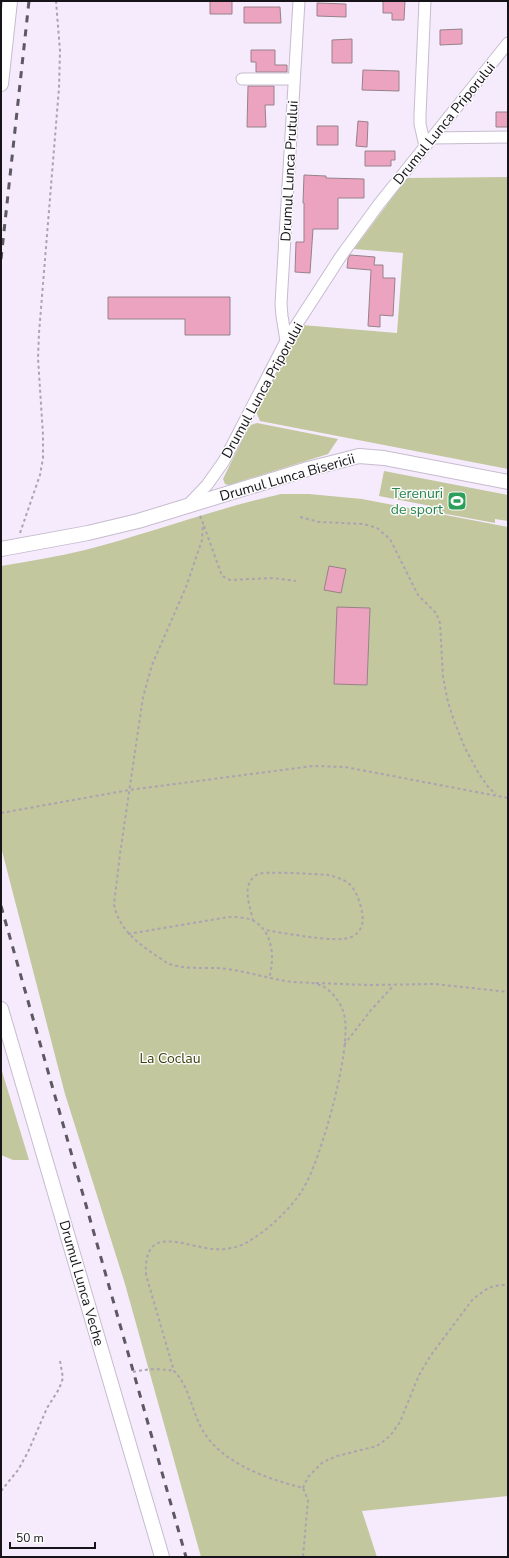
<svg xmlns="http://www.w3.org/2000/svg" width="509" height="1558" font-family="'Nunito Sans',sans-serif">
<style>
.green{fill:#c2c79d}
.building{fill:#eca3bf;stroke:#978289}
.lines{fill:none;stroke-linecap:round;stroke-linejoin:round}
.minor-casing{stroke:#c6bcce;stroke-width:13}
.tertiary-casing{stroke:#c6bcce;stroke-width:16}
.path{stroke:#aba3b1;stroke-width:2;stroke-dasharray:3 3;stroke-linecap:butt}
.minor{stroke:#fff;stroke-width:11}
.tertiary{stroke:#fff;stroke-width:14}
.rail{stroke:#5d5862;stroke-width:3;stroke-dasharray:7 7;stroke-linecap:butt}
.labels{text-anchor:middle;stroke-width:3;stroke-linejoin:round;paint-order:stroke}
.street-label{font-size:14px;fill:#161319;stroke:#fcfcfc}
.leisure-label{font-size:14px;fill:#27864d;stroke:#fcfcfc;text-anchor:end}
.park-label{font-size:14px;fill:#3d410a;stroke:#fcfcfc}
</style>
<rect width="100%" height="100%" fill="#f5ebfd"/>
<!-- green -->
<path class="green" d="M508 177V469L260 421 256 412 302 325 397 333 403 253 354 249 407 178Z
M257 423 338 439 328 454 229 485 225 484 223 479 247 430 251 425Z
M384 471 508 495V521L495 519V523L430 511 431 506 379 496Z
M281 494H309L362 499 508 527V1496L362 1511 377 1557H201L125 1284 65 1094 1 847V566C29 561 57 557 85 550 151 533 214 509 281 494Z
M1 1068 29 1160H13L1 1155Z"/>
<!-- building -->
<path class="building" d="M210 1H232V14H210Z
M383 1H405L404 20H392V13H383Z
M317 3 346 4V17L317 16Z
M244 7H280L281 23H244Z
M462 29V44L440 45V30Z
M352 39V63H332V40Z
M251 50H275V65H287V72H256V62H251Z
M363 70 399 71V91L362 90Z
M248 86H274V105H265L266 127H247Z
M496 112H508V127H496Z
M358 121 368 122 367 147 356 146Z
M317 126H338V145H317Z
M365 151H395V160H391V166H365Z
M304 175 326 176V178L364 179V198H338V229H313L310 273 295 272 296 242H304V203H303Z
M350 255 375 257 374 265H383V278H395L393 316 380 315V327L368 326 371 270 347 268 348 259Z
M108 297H230V335H185V319H108Z
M329 566 346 569 341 593 324 590Z
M337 607 370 608 367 685 334 684Z"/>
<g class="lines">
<defs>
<path id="minor" d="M425 1 420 115V124L425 146
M242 79H294
M432 138 508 137
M286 341 282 316 281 304 299 1
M187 506 207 485 224 461 286 341 341 256 379 204 508 43"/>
<path id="tertiary" d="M1 84 10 1
M1 549 88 533 138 521 308 469 359 456 384 458 508 482
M1 1009 162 1557"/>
</defs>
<!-- minor casing -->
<use href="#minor" class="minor-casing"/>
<!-- tertiary casing -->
<use href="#tertiary" class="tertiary-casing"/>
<!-- path -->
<path class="path" d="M200 516 203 523 202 540 186 587 152 665 143 697 120 854 114 904C119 933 144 947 167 963 186 971 206 966 227 969 249 972 270 979 292 982 304 983 317 981 327 989 335 995 341 1004 344 1014 353 1046 321 1160 303 1189 290 1210 268 1230 246 1243 236 1248 225 1250 214 1249 184 1247 143 1222 146 1275L174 1371C188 1385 191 1406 199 1423 216 1462 265 1478 303 1488L308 1500 303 1557
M300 517 319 522 364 524 377 528 390 539 418 595 436 613 440 623 443 677 448 702 454 721 465 748 479 774 489 788 496 794
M204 526 222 576 230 580 273 578 296 581
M20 533 40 475 43 458V435L38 358 39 333 59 88 60 51 56 1
M1 813 129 790 313 766 345 767 508 798
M253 921C251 909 243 891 251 880 253 878 256 875 258 874 264 871 318 874 328 875 333 876 343 879 348 883 356 889 360 902 362 912 364 923 362 932 351 937 337 944 281 932 264 930
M128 934 229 917C237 917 246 917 254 921 273 932 275 959 269 978
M316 983 368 985 435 984 508 992
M344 1045 371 1010 394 985
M133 1372C147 1369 159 1368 174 1371
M303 1488 308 1477 323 1462 337 1456 377 1446 390 1436 400 1422 419 1375 431 1355 473 1299 488 1288 500 1285H508
M1 1491 18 1470 28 1452 47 1408 59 1389 63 1378 60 1361"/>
<!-- minor -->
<use href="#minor" class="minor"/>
<!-- tertiary -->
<use href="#tertiary" class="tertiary"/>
<!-- rail -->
<path class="rail" d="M1 259 29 1
M1 906 186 1557"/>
</g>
<!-- icons -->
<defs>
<symbol id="stadium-square" viewBox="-11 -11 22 22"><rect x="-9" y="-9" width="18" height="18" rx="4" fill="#2e9e5b" stroke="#fcfcfc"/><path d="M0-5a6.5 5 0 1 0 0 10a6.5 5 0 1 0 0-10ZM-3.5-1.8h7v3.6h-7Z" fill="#fff"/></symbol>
</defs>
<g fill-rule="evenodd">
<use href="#stadium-square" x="446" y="490" width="22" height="22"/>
</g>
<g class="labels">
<!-- street labels -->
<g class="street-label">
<text transform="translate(444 123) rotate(-51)" y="5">Drumul Lunca Priporului</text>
<text transform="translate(289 171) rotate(-87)" y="5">Drumul Lunca Prutului</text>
<text transform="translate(262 390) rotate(-61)" y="5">Drumul Lunca Priporului</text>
<text transform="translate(287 477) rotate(-16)" y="5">Drumul Lunca Bisericii</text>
<text transform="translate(82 1283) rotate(74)" y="5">Drumul Lunca Veche</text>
</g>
<!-- leisure labels -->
<g class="leisure-label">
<text x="443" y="498">Terenuri<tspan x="443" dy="16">de sport</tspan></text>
</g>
<!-- park labels -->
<g class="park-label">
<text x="170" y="1063">La Coclau</text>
</g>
</g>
<!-- border -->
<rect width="509" height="1558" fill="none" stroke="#161319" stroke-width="4"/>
<!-- scale -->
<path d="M10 1542v6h85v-6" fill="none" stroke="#161319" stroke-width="2"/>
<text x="16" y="1542" font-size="12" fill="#161319" stroke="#fcfcfc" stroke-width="3" paint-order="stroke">50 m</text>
</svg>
